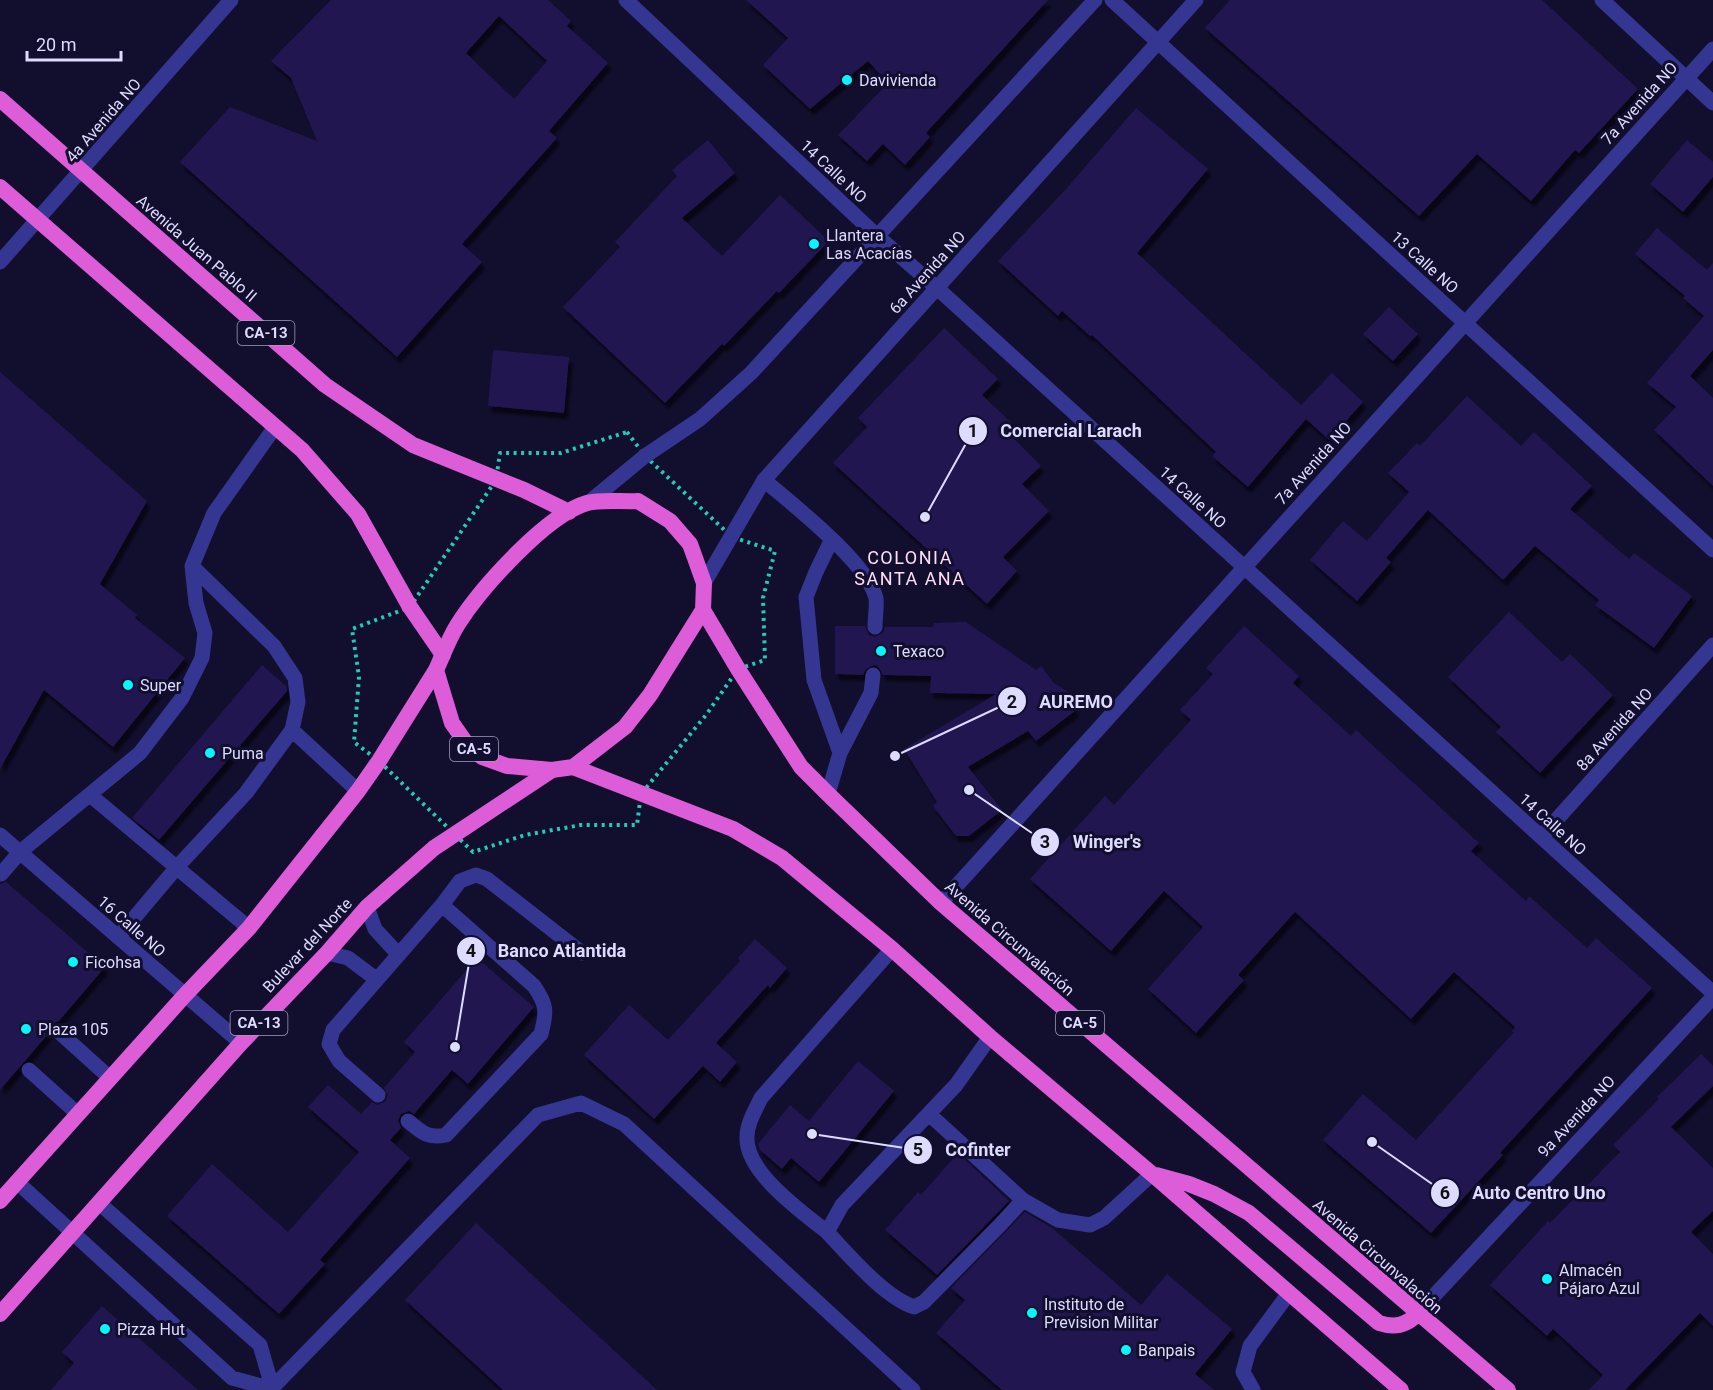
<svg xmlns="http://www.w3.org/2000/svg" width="1713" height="1390" font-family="Roboto,sans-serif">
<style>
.building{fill:#201851;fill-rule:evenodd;filter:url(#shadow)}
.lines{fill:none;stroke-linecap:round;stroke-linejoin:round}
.path{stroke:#23cbb7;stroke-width:4;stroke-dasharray:3 4.5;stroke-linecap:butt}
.service{stroke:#343691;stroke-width:15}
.minor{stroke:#343691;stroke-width:15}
.tertiary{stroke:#343691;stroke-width:15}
.trunk{stroke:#dd5cd8;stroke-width:16}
.poi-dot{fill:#07f5ff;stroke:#120e2d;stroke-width:2}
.labels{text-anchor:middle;stroke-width:6;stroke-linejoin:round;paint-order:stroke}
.shield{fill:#120e2d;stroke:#a09ec0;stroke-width:1.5}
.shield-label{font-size:15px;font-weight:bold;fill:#dddbff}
.poi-label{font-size:16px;fill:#dddbff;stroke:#120e2d;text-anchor:start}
.street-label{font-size:16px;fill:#dddbff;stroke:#120e2d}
.neighbourhood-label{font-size:18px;letter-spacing:1.5px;fill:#ffddf5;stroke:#120e2d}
.leader{fill:none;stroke:#dddbff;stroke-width:2}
.callout-dot{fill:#dddbff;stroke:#120e2d;stroke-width:2}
.mark-label{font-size:18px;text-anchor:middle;font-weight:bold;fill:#111}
.callout-label{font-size:18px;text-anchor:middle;font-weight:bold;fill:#dddbff;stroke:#120e2d;stroke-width:6;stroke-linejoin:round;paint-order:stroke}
</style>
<defs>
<filter id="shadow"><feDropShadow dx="3.5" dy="6" stdDeviation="1.5" flood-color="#0009"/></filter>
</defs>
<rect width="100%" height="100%" fill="#120e2d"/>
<!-- building -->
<path class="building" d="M331 0H548L571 21 567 26 608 63 549 131 557 138 462 244 482 262 397 357 180 162 230 107 317 141 291 78 271 61ZM499 16 547 61 514 99 466 53Z
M746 0H1048L926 133 930 137 905 165 883 144 867 161 838 135 888 83 868 61 810 109 763 65 788 38Z
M1230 0H1542L1638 89 1579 153 1575 150 1531 201 1477 154 1419 216 1205 28Z
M1136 108 1208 169 1137 253 1301 405 1332 373 1363 402 1329 440 1306 419 1248 487 1212 456 1216 452 1092 335 1090 336 1062 311 1058 316 998 261 1067 188Z
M708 140 735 173 682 218 722 256 780 195 829 241 779 293 777 291 724 346 722 344 665 403 563 307 620 247 615 242 677 176 672 170Z
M1687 140 1713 162V177L1683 212 1650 184Z
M1657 228 1707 270 1713 263V350L1690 376 1713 398V486L1654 430 1676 407 1647 383 1704 316 1683 298 1685 296 1635 254Z
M1389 307 1418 334 1393 361 1363 334Z
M944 328 998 379 982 395 1013 424 1006 431 1041 466 1022 484 1049 511 1003 557 1017 571 987 604 833 463 867 427 858 418Z
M493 350 569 357 564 413 488 406Z
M0 372 147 501 100 584 137 615 135 618 185 658 113 747 44 690 0 769Z
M1467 396 1521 446 1534 432 1592 486 1570 509 1629 559 1634 553 1692 596 1654 648 1595 605 1599 600 1535 546 1503 580 1428 510 1386 558 1391 562 1357 601 1310 560 1343 521 1367 541 1409 492 1388 473 1417 443 1420 446Z
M1509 612 1562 662 1570 654 1613 695 1540 773 1496 732 1501 727 1448 677Z
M966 622 1036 670 1041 666 1054 683 1073 695H1064L1076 710 1036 741 1028 731 968 767 1002 810 969 836H956L933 806 937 802 904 749 996 694 930 693 931 676 883 675 879 668 875 665 866 669 863 675 835 674V626H865L869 635 875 637 883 633 885 627H933L934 623Z
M1244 626 1299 676 1293 683 1351 736 1356 730 1479 843 1471 851 1526 901 1529 896 1587 948 1596 938 1652 988 1500 1153 1503 1155 1431 1233 1323 1140 1363 1094 1416 1140 1514 1032 1512 1031 1515 1027 1454 972 1411 1019 1295 912 1238 975 1244 980 1196 1033 1148 989 1203 927 1164 891 1111 951 1030 879 1105 796 1114 805 1191 720 1180 710 1213 674 1206 668Z
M262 665 286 686 287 691 159 840 132 818Z
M6 882 105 967 59 1021 50 1025 49 1033 0 1090V884Z
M755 939 787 968 770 988 768 985 716 1043 737 1062 720 1082 703 1066 654 1119 584 1055 629 1005 668 1040 740 961 738 958Z
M477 958 534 1007 468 1084 452 1070 414 1114 409 1111 401 1114 398 1120 401 1128 390 1140 410 1158 320 1260 325 1264 279 1314 167 1216 212 1164 288 1232 359 1152 308 1107 328 1085 361 1114 372 1102 377 1105 385 1102 388 1096 384 1088 415 1052 404 1042Z
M1701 1054 1713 1066V1086L1671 1127 1713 1168V1211L1691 1232 1713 1254V1326L1700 1313 1625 1390H1589L1603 1375 1553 1329 1547 1336 1490 1285 1548 1221 1550 1223 1620 1152 1613 1145 1659 1099 1657 1097Z
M858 1061 894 1091 819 1182 791 1158 782 1169 760 1150 758 1144 790 1105 809 1121Z
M958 1153 1009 1201 937 1275 885 1230 918 1192 921 1195Z
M1025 1212 1052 1228 1141 1305 1167 1274 1232 1329 1195 1374 1214 1390H1002L936 1333 965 1300 951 1288Z
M476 1223 657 1390H503L405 1300Z
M102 1306 198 1390H51L74 1363 62 1352Z"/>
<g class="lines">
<!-- path -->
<path class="path" d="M627 432 645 456 732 537 775 551 763 598 765 660 738 669 706 715 641 794 637 825H581L525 835 473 852 379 761 354 742 359 677 352 629 410 607 496 480 500 453H561Z"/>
<!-- service -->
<path class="service" d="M764 480C793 505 867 562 876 598 877 607 875 618 875 627
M832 539 816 572 806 597 814 680 840 753
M292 730 358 791
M828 794 840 753 871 693 873 675
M90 795 249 928
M1 874 20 852 140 753 182 698 202 658 205 633 196 603 192 566 214 513 275 427
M367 907 375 929 398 954
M118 937 177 867 246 793 292 730 298 702 295 678 274 646 192 566
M892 949 761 1098C755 1111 747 1123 747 1137 745 1172 802 1212 827 1232L842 1205 956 1085 990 1037
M327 953 348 958 376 979
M58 1031 110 1078
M29 1070 78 1114
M378 1095 339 1061 329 1044 333 1030 442 905 460 881 476 875 487 879 582 953
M929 1114 1023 1200 1058 1220 1090 1225 1104 1218 1152 1174
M408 1121C422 1132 427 1139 446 1135L541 1034C547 1011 547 1005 534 986L442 905
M17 1182 232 1378 272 1389
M99 1203 260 1345 273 1390
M827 1232C849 1255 884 1297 914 1307L924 1302 1000 1225 1023 1200
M270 1390 538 1115 581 1103 624 1124 913 1390
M1253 1390 1243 1372 1250 1346 1289 1293"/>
<!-- minor -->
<path class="minor" d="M626 0 876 235 937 288 1713 993
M1112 0 1713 550
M1602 0 1713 103
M0 262 231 0
M0 835 241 1043
M1541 837 1713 645
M941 903 1713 49
M1417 1314 1713 997"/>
<!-- tertiary -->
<path class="tertiary" d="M588 503 645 456 700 419 751 373 1095 0
M704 583 764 480 1196 0"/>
<!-- trunk -->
<path class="trunk" d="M0 99 325 385 413 445 524 490 569 512
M0 187 302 450 358 514 410 607 443 655
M638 501 670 521 690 544 704 583 703 610 650 695 625 727 573 767 552 770 507 766 482 757 466 743 452 723 436 670C443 655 449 638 458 624 481 588 546 515 587 503 602 499 622 502 638 501Z
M703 610 738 669 801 767 828 794 941 903 1508 1390
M573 767 733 829 782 858 892 949 990 1037 1152 1174 1401 1390
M1156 1175 1189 1184 1214 1194 1249 1213 1379 1323C1394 1328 1406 1326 1417 1314
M0 1201 185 995 249 928 358 791 379 761 436 670
M0 1314 241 1043 327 953 367 907 434 848 552 770"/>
</g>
<!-- markers -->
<g class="poi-dot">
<circle cx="847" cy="80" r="6"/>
<circle cx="814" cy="244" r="6"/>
<circle cx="881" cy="651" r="6"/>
<circle cx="128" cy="685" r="6"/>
<circle cx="210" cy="753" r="6"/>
<circle cx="73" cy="962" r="6"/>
<circle cx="26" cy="1029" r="6"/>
<circle cx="1547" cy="1279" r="6"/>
<circle cx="1032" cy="1313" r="6"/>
<circle cx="105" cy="1329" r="6"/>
<circle cx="1126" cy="1350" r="6"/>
</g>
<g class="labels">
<!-- shield labels -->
<g class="shield">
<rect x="237.5" y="321" width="57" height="24" rx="4.5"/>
<rect x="450" y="737" width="48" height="24" rx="4.5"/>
<rect x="230.5" y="1011" width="57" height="24" rx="4.5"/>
<rect x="1056" y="1011" width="48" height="24" rx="4.5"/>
</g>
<g class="shield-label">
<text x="266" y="338">CA-13</text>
<text x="474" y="754">CA-5</text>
<text x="259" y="1028">CA-13</text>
<text x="1080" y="1028">CA-5</text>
</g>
<!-- poi labels -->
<g class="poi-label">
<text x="859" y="86">Davivienda</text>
<text x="826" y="241">Llantera<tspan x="826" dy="18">Las Acacías</tspan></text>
<text x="893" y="657">Texaco</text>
<text x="140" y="691">Super</text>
<text x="222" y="759">Puma</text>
<text x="85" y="968">Ficohsa</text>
<text x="38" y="1035">Plaza 105</text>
<text x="1559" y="1276">Almacén<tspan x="1559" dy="18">Pájaro Azul</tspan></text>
<text x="1044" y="1310">Instituto de<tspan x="1044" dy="18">Prevision Militar</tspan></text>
<text x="117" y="1335">Pizza Hut</text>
<text x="1138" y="1356">Banpais</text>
</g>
<!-- street labels -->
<g class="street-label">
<text transform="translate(1639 103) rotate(-48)" y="6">7a Avenida NO</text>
<text transform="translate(103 120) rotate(-49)" y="6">4a Avenida NO</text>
<text transform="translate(834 171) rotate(43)" y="6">14 Calle NO</text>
<text transform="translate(197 248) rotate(41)" y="6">Avenida Juan Pablo II</text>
<text transform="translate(1425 262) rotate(42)" y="6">13 Calle NO</text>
<text transform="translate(927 272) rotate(-48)" y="6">6a Avenida NO</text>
<text transform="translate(1313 463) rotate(-48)" y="6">7a Avenida NO</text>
<text transform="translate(1193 497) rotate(42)" y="6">14 Calle NO</text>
<text transform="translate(1614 729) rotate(-48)" y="6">8a Avenida NO</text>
<text transform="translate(1553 824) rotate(42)" y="6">14 Calle NO</text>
<text transform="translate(132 926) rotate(41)" y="6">16 Calle NO</text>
<text transform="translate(1010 938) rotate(41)" y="6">Avenida Circunvalación</text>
<text transform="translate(307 945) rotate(-47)" y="6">Bulevar del Norte</text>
<text transform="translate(1576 1116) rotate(-47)" y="6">9a Avenida NO</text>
<text transform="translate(1378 1256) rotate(41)" y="6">Avenida Circunvalación</text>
</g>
<!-- neighbourhood labels -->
<g class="neighbourhood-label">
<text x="910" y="564">COLONIA<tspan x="910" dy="21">SANTA ANA</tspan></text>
</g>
</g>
<!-- callouts -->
<path class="leader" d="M925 517L973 431M895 756L1012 701M969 790L1045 842M455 1047L471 951M812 1134L918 1150M1372 1142L1445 1193"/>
<g class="callout-dot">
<circle cx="925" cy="517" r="6"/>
<circle cx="895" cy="756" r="6"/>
<circle cx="969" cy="790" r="6"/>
<circle cx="455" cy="1047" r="6"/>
<circle cx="812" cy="1134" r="6"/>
<circle cx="1372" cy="1142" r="6"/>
<circle cx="973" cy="431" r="15"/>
<circle cx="1012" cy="701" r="15"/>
<circle cx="1045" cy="842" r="15"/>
<circle cx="471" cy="951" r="15"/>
<circle cx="918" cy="1150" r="15"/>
<circle cx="1445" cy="1193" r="15"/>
</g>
<g class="mark-label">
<text x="973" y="437">1</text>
<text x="1012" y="708">2</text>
<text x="1045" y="848">3</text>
<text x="471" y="957">4</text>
<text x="918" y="1156">5</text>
<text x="1445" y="1199">6</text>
</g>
<g class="callout-label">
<text x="1071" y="437">Comercial Larach</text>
<text x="1076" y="708">AUREMO</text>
<text x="1107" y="848">Winger's</text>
<text x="562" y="957">Banco Atlantida</text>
<text x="978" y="1156">Cofinter</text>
<text x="1539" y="1199">Auto Centro Uno</text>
</g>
<!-- scale -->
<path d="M27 51v9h94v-9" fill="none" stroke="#dddbff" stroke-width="3"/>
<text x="36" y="51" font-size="18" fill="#dddbff" stroke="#120e2d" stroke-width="4.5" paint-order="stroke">20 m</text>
</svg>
